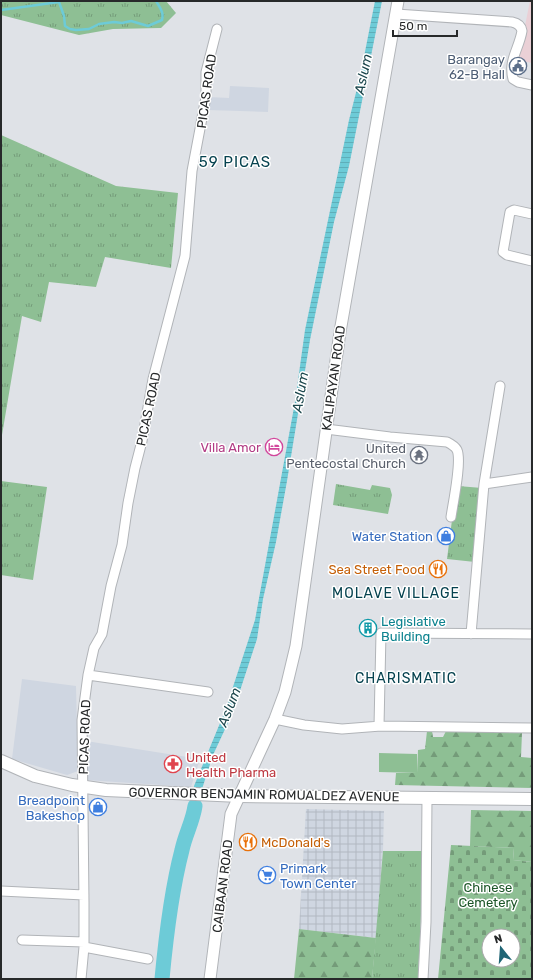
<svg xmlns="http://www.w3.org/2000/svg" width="533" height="980" font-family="Rubik,sans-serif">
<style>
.built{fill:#cfd6e1}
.industrial{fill:url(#industrial-grid)}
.education{fill:#ead0d6}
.grass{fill:url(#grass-tufts)}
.forest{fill:url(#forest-firs)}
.cemetery{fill:url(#cemetery-stones);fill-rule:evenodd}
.pitch{fill:#8ebf94}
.water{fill:url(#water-rules)}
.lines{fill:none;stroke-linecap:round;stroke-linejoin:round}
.stream{stroke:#6dcbd7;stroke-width:2.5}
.river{stroke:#6dcbd7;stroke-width:15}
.minor-casing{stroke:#b1b4b8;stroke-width:11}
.tertiary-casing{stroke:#b1b4b8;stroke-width:13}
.secondary-casing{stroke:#b1b4b8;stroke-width:14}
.minor{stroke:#fff;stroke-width:9}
.tertiary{stroke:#fff;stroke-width:11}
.secondary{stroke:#fff;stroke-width:12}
.labels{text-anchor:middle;stroke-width:3;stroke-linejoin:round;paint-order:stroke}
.service-label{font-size:13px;fill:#4e5e75;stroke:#fff;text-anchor:end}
.street-label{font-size:13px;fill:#27292a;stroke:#fff}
.hotel-label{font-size:13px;fill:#b23c85;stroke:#fff;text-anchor:end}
.worship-label{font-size:13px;fill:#5b616d;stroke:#fff;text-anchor:end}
.shop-label{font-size:13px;fill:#366cbe;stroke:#fff;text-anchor:end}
.food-label{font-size:13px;fill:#c56008;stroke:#fff;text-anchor:end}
.culture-label{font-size:13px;fill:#0d838f;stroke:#fff;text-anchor:start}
.health-label{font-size:13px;fill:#be3a42;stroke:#fff;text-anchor:start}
.park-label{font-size:13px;fill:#1c5628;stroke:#fff}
.water-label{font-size:14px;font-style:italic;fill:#1c474d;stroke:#fff}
.neighbourhood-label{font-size:14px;letter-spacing:1px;fill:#06424f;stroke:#fff}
.quarter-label{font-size:15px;letter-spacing:1px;fill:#06424f;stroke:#fff}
</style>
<defs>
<pattern id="industrial-grid" width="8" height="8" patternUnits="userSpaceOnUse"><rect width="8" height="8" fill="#cfd6e1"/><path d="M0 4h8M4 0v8" fill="none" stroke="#b2b8c1"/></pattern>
<pattern id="grass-tufts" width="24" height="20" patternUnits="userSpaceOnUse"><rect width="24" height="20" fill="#8ebf94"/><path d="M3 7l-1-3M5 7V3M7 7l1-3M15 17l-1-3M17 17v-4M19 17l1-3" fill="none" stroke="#749b79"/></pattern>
<pattern id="forest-firs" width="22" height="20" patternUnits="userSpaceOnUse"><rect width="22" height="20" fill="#8ebf94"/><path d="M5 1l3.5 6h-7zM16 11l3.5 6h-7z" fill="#749b79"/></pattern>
<pattern id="cemetery-stones" width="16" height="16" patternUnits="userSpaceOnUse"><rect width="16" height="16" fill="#8ebf94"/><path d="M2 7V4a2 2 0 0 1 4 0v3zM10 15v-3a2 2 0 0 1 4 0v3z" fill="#749b79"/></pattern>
<pattern id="water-rules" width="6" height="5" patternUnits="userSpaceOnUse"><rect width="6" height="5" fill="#6dcbd7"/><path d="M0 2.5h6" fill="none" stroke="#5eaeb9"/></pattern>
</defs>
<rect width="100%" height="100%" fill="#dfe2e7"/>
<!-- built -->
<path class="built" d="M230 86 269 88 268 112 208 110V97L229 98Z
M22 679 76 686 78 771 67 775 12 759Z
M86 741 200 759 191 787 86 780Z"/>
<!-- industrial -->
<path class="industrial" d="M306 809 384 811 383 850 376 938 299 929Z"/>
<!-- education -->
<path class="education" d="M530 1H532V63L518 60Z"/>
<!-- grass -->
<path class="grass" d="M1 1H166L176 13 161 28 113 29 79 35 1 15Z
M1 135 116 186 178 193 171 268 105 257 96 287 49 282 41 322 22 316 1 441Z
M1 481 47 487 33 580 1 575Z
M336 484 370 490 372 485 390 488 392 495 388 514 333 505Z
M458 486 482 488 475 562 447 559 452 520Z
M383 851H424L418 979H372Z"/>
<!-- forest -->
<path class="forest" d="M427 731H432L433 737H443L446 731 522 733 521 757 532 758V788L395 785 396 773H417L418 750 425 749Z
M471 810 532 811V862L513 860 514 848 470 846Z
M299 929 376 938 372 979H294Z"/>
<!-- cemetery -->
<path class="cemetery" d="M451 845 514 848 513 860 532 862V979H438ZM489 936H513V960H489Z"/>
<!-- pitch -->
<path class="pitch" d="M379 753 417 754V773L379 772Z"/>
<!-- water -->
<path class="water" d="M375 1H382L349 166 334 222 310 340 287 481 276 542 263 599 257 639 233 712 213 755 202 789H194V786L225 711 255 620 295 402 305 330 349 120 360 77Z"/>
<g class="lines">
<!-- stream -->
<path class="stream" d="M1 10 59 2 64 16 65 26 70 29 76 30 89 29 99 24 114 22 122 23 131 21 148 26 162 20C164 12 160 8 156 1"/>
<!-- river -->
<path class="river" d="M162 979C166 936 171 892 182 850 185 835 193 821 195 806"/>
<defs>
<path id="minor" d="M396 14 512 22C517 23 521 25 522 31 519 49 508 60 513 79L518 82 532 85
M532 214 514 210 510 212 503 252 507 255 532 261
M326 429 390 437 447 442C451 444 455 446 457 450 462 461 453 503 451 517
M484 484 532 477
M471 634 484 484 500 386
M88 675 208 692
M275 719 304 725 342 729 381 726 532 728
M379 726 381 633 532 634
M1 891 84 895
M22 940 84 942
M84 947 148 959
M81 979 84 947V902L82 720 88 675 94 648 102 634 111 586 122 545 128 503 135 468 142 441 153 379 185 256 192 171 206 97V72L217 29
M423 979 426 922 427 797"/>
<path id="tertiary" d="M210 979 231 814 275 719 285 692 296 646 340 332 398 1"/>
<path id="secondary" d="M1 761 35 776 72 785 106 790 240 796 532 799"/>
</defs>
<!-- minor casing -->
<use href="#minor" class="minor-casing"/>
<!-- tertiary casing -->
<use href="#tertiary" class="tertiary-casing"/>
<!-- secondary casing -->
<use href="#secondary" class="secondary-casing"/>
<!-- minor -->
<use href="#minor" class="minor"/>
<!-- tertiary -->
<use href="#tertiary" class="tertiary"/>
<!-- secondary -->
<use href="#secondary" class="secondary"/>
</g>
<!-- icons -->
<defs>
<symbol id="civic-ring" viewBox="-11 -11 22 22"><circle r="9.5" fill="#fff" stroke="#5c6f8a" stroke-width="1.5"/><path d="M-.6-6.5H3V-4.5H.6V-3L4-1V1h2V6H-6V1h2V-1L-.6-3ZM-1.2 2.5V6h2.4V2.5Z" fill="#5c6f8a"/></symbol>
<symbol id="hotel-ring" viewBox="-11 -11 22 22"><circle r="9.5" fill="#fff" stroke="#d1479c" stroke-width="1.5"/><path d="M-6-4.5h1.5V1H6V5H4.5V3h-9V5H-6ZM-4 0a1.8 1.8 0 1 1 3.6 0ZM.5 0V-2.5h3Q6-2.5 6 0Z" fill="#d1479c"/></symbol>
<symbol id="temple-ring" viewBox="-11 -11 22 22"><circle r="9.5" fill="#fff" stroke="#6b7280" stroke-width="1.5"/><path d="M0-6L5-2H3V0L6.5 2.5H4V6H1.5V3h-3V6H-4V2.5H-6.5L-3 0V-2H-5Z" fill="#6b7280"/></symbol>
<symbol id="shop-ring" viewBox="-11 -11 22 22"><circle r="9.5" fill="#fff" stroke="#3f7fe0" stroke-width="1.5"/><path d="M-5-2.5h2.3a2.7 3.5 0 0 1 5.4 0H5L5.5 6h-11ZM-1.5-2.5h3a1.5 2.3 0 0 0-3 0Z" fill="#3f7fe0"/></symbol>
<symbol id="restaurant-ring" viewBox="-11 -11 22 22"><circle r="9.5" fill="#fff" stroke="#e8710a" stroke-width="1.5"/><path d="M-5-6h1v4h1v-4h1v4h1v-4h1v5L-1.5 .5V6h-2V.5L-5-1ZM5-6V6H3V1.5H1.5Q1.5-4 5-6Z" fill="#e8710a"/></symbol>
<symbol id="building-ring" viewBox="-11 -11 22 22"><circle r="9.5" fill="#fff" stroke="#0f9aa8" stroke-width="1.5"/><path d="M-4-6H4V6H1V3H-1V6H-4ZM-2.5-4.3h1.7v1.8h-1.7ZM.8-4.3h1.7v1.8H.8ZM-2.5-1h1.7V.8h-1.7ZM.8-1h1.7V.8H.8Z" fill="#0f9aa8"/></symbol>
<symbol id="pharmacy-ring" viewBox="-11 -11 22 22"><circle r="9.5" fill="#fff" stroke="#e0444e" stroke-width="1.5"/><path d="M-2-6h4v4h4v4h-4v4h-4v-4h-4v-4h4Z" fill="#e0444e"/></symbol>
<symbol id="supermarket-ring" viewBox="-11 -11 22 22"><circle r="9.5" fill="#fff" stroke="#3f7fe0" stroke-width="1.5"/><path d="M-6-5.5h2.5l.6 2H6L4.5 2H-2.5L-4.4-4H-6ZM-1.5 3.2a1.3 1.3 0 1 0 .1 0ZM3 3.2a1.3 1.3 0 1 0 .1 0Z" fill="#3f7fe0"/></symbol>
</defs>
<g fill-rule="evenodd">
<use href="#civic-ring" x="508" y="56" width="20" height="20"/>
<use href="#hotel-ring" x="264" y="437" width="20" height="20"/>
<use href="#temple-ring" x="409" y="445" width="20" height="20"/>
<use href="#shop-ring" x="436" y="526" width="20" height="20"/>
<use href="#restaurant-ring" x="428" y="559" width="20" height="20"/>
<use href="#building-ring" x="358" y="618" width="20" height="20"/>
<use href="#pharmacy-ring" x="163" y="754" width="20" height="20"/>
<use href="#shop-ring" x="88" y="797" width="20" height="20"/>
<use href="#restaurant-ring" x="238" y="832" width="20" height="20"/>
<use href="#supermarket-ring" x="257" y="865" width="20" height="20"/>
</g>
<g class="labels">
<!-- service labels -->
<g class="service-label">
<text x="505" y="64">Barangay<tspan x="505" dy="15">62-B Hall</tspan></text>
</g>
<!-- street labels -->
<g class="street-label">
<text transform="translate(206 91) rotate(-82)" y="5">PICAS ROAD</text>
<text transform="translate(333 378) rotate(-82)" y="5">KALIPAYAN ROAD</text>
<text transform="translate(148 409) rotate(-78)" y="5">PICAS ROAD</text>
<text transform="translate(84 737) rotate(-88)" y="5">PICAS ROAD</text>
<text transform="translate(264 794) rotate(1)" y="5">GOVERNOR BENJAMIN ROMUALDEZ AVENUE</text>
<text transform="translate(222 886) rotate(-83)" y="5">CAIBAAN ROAD</text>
</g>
<!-- hotel labels -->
<g class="hotel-label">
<text x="261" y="452">Villa Amor</text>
</g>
<!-- worship labels -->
<g class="worship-label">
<text x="406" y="453">United<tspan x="406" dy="15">Pentecostal Church</tspan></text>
</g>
<!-- shop labels -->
<g class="shop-label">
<text x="433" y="541">Water Station</text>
<text x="85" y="805">Breadpoint<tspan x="85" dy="15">Bakeshop</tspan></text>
<text x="280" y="873" text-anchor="start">Primark<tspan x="280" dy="15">Town Center</tspan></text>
</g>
<!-- food labels -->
<g class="food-label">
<text x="425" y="574">Sea Street Food</text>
<text x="261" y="847" text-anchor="start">McDonald's</text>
</g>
<!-- culture labels -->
<g class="culture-label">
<text x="381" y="626">Legislative<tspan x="381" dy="15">Building</tspan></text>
</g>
<!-- health labels -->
<g class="health-label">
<text x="186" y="762">United<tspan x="186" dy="15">Health Pharma</tspan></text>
</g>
<!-- park labels -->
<g class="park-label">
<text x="488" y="892">Chinese<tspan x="488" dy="15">Cemetery</tspan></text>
</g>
<!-- water labels -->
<g class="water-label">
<text transform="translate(363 74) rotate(-78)" y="5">Aslum</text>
<text transform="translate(300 392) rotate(-80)" y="5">Aslum</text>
<text transform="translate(229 707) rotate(-69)" y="5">Aslum</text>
</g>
<!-- neighbourhood labels -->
<g class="neighbourhood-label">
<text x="396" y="598">MOLAVE VILLAGE</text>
<text x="406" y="683">CHARISMATIC</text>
</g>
<!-- quarter labels -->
<g class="quarter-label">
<text x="235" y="167">59 PICAS</text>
</g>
</g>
<!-- border -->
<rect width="533" height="980" fill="none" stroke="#27292a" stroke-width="4"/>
<!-- north arrow -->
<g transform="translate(501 948) rotate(343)"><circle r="19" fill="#ffffff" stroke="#a9a9aa"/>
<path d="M0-3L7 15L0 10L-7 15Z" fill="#1f6575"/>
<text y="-6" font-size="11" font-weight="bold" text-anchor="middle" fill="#27292a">N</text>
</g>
<!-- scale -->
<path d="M393 30v6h64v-6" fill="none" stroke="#27292a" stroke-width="2"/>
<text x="399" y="30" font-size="12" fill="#27292a" stroke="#ffffff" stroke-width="3" paint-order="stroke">50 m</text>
</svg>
